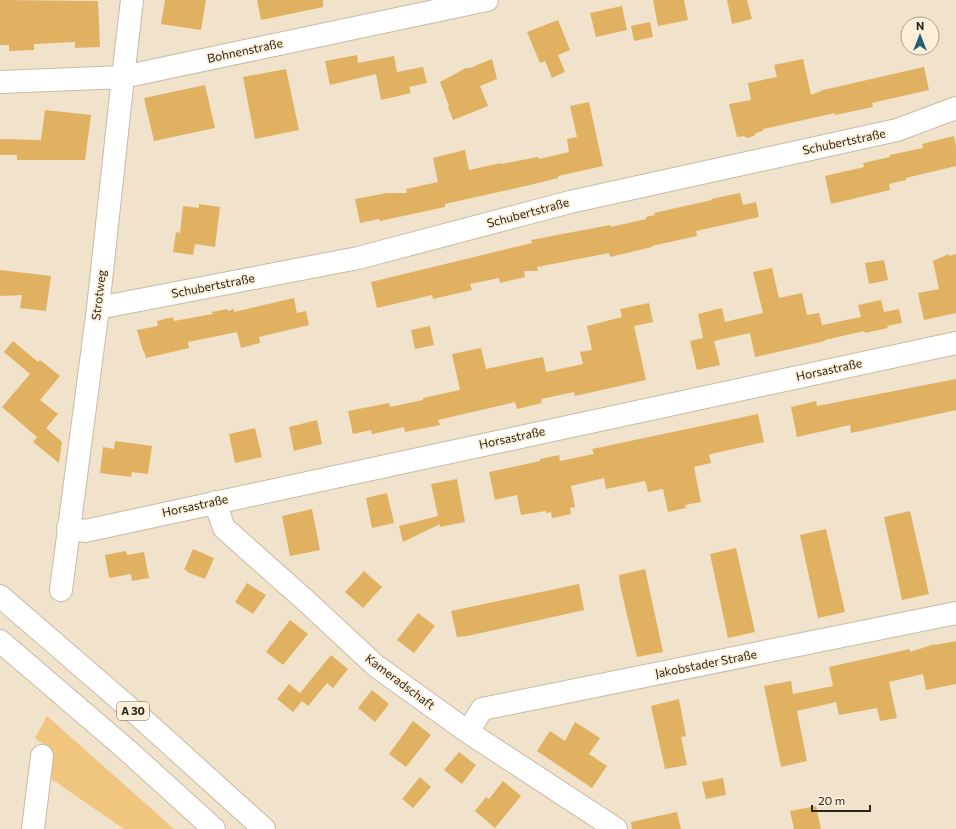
<svg xmlns="http://www.w3.org/2000/svg" width="956" height="829" font-family="Commissioner,sans-serif">
<style>
.green{fill:#f0c67f}
.building{fill:#e0b160}
.lines{fill:none;stroke-linecap:round;stroke-linejoin:round}
.street-casing{stroke:#c8baa4;stroke-width:24}
.highway-casing{stroke:#c8baa4;stroke-width:24}
.street{stroke:#fff;stroke-width:22}
.highway{stroke:#fff;stroke-width:22}
.labels{text-anchor:middle;stroke-width:3.5;stroke-linejoin:round;paint-order:stroke}
.shield{fill:#fdefd8;stroke:#6a6255;stroke-width:1}
.shield-label{font-size:11px;font-weight:bold;fill:#2b261d}
.street-label{font-size:12px;fill:#2b261d;stroke:#fdefd8}
</style>
<rect width="100%" height="100%" fill="#f0e2cb"/>
<!-- green -->
<path class="green" d="M47 716 174 829H124L50 778 53 752 35 738Z"/>
<!-- building -->
<path class="building" d="M0 0 98 1 100 47 75 48V42L34 44V50L9 51V45H0Z
M165 0H206L201 30 161 24Z
M257 0H323V7L261 20Z
M653 0H684L688 20 658 26Z
M727 0H747L752 19 732 24Z
M622 6 627 30 596 37 590 13Z
M558 20 570 50 558 55 565 72 552 78 545 61 540 63 527 32Z
M650 22 653 37 634 41 631 26Z
M357 55 358 63 394 56 397 72 423 67 427 83 409 87 411 93 381 100 376 74 330 85 325 61Z
M492 59 497 79 480 86 488 106 453 120 448 107 449 106 440 82 466 68H470Z
M803 59 811 95 823 90 924 67 929 90 872 103 873 107 835 115V113L763 129V131L756 133 754 136 747 138 744 136 737 137 729 104 751 100 748 83 777 77 774 65Z
M286 69 299 130 255 139 243 77Z
M205 85 215 128 154 141 144 98Z
M589 102 603 166 558 176V178L530 185 445 204V207L380 221 379 219 360 223 355 199 387 193H407L406 189 438 182 433 158 465 150 469 170 501 163V164L538 157 539 159 569 152 567 139 577 137 570 106Z
M45 110 91 115 85 160H17V155H0V139L41 140Z
M954 136 956 146V166L906 178V180L889 184 890 190 831 204 825 176 864 167 863 163 890 157V155L923 148 922 144Z
M740 193 743 205 756 202 759 217 696 231 697 236 652 246V247L610 257 609 253 537 267 538 271H524L525 277 500 283 499 278 470 284 472 290 433 299 432 295 377 308 371 282 532 243 531 240 610 225 611 227 646 219V217L655 215 654 213 712 200 711 199Z
M199 204 220 207 215 247 195 244 193 255 173 252 176 232 180 233 183 206 199 208Z
M949 254V256L956 254V313L924 320 918 293 939 289 933 261Z
M884 260 888 280 869 284 865 263Z
M772 268 779 298 802 293 807 315 819 313 822 325 861 317 858 305 881 300 884 312 899 309 902 323 887 326 888 328 865 333 864 331 825 340V341L755 357 750 333 714 341 720 365 697 370 690 341 703 338 698 314 722 308 725 322 763 313 753 272Z
M0 270 51 276 46 311 20 308 22 295 0 296Z
M294 298 297 313 306 311 309 325 259 337 260 343 241 348 237 332 188 342 189 348 146 358 144 351H143L137 330 158 326 157 321 173 317 174 321 213 314 212 312 227 309 228 311 234 309V312Z
M649 303 653 322 634 326 646 380 575 396 574 392 541 399 542 403 517 409 515 402 438 420 440 425 405 432 404 427 372 434 371 430 353 434 348 411 389 403 390 407 423 400V398L460 390 452 354 481 348 486 369 543 357 546 372 583 364 580 352 592 350 587 326 622 317 620 309Z
M430 326 434 345 415 349 411 330Z
M13 341 38 362 40 360 60 376 40 400 58 414 46 428 62 442 59 463 33 442 37 437 2 407 30 374 4 352Z
M956 379V410L851 433 850 425 797 437 791 407 816 401 817 406Z
M758 414 764 442 711 454 709 455 711 463 694 467 701 502 685 505 686 508 668 512 663 489 648 492 645 481 606 489 604 478 571 486 575 507 570 508 571 514 552 518 551 512 546 513V511L521 515 517 495 495 500 489 472 540 461V459L559 455 560 461 594 454 592 449Z
M317 420 322 444 294 451 289 427Z
M255 428 262 457 235 463 229 434Z
M115 441 152 446 148 474 132 472 131 477 100 473 103 447 114 449Z
M457 479 465 522 440 527V524L403 542 399 526 438 516 431 484Z
M387 493 394 523 372 528 366 498Z
M312 509 320 550 290 556 282 516Z
M910 511 929 594 902 600 884 517Z
M826 529 845 612 818 618 800 535Z
M736 548 755 632 728 638 710 554Z
M193 549 214 558 205 579 187 572V570H184Z
M126 551 127 555 144 552 149 578 132 581 131 574 109 578 105 555Z
M645 569 663 652 637 657 620 585 619 575Z
M364 571 382 587 363 608 345 592Z
M247 583 266 595 253 614 235 602Z
M579 584 584 610 467 636 457 637 451 611Z
M418 613 435 626 414 653 397 640Z
M290 620 308 634 283 665 266 652Z
M956 641V684L926 690 923 674 889 682 897 718 880 721 877 708 839 715 836 702 797 711 807 761 781 767 764 686 791 681 793 694 833 686 829 667 910 649V652L935 644V645Z
M331 655 348 669 333 688 327 683 308 706 302 701 293 712 277 699 289 684 300 693Z
M372 690 389 704 375 722 358 708Z
M679 699 686 736 681 737 687 765 665 769 651 706Z
M413 721 431 735 406 767 389 754Z
M575 722 600 738 589 754 607 766 592 788 537 751 550 731 565 741Z
M459 752 476 765 462 784 444 770Z
M420 777 431 787 413 808 402 799Z
M723 778 726 795 706 799 702 782Z
M503 781 521 796 495 828 475 811 486 797 489 799Z
M816 806 821 829H794L790 811Z
M677 812 681 829H632L631 822Z"/>
<g class="lines">
<defs>
<path id="street" d="M0 82 123 77 487 0
M98 308 358 258 570 202 897 130 956 108
M215 502 224 528 305 600 376 666 468 732 616 829
M68 528 85 531 956 343
M61 590 98 308 123 77 132 0
M468 732 482 709 956 613
M33 829 42 756"/>
<path id="highway" d="M0 596 148 724 264 829
M0 641 127 750 214 829"/>
</defs>
<!-- street casing -->
<use href="#street" class="street-casing"/>
<!-- highway casing -->
<use href="#highway" class="highway-casing"/>
<!-- street -->
<use href="#street" class="street"/>
<!-- highway -->
<use href="#highway" class="highway"/>
</g>
<g class="labels">
<!-- shield labels -->
<rect class="shield" x="117" y="702" width="32" height="18" rx="3"/>
<g class="shield-label">
<text x="133" y="715">A 30</text>
</g>
<!-- street labels -->
<g class="street-label">
<text transform="translate(245 51) rotate(-12)" y="4">Bohnenstraße</text>
<text transform="translate(844 142) rotate(-12)" y="4">Schubertstraße</text>
<text transform="translate(528 213) rotate(-15)" y="4">Schubertstraße</text>
<text transform="translate(213 286) rotate(-11)" y="4">Schubertstraße</text>
<text transform="translate(99 295) rotate(-83)" y="4">Strotweg</text>
<text transform="translate(829 370) rotate(-12)" y="4">Horsastraße</text>
<text transform="translate(512 438) rotate(-12)" y="4">Horsastraße</text>
<text transform="translate(195 506) rotate(-12)" y="4">Horsastraße</text>
<text transform="translate(706 664) rotate(-11)" y="4">Jakobstader Straße</text>
<text transform="translate(400 682) rotate(37)" y="4">Kameradschaft</text>
</g>
</g>
<!-- north arrow -->
<g transform="translate(920 36)"><circle r="19" fill="#fdefd8" stroke="#a99f8d"/>
<path d="M0-3L7 15L0 10L-7 15Z" fill="#255f78"/>
<text y="-6" font-size="11" font-weight="bold" text-anchor="middle" fill="#2b261d">N</text>
</g>
<!-- scale -->
<path d="M812 805v6h58v-6" fill="none" stroke="#2b261d" stroke-width="2"/>
<text x="818" y="805" font-size="12" fill="#2b261d" stroke="#fdefd8" stroke-width="3" paint-order="stroke">20 m</text>
</svg>
